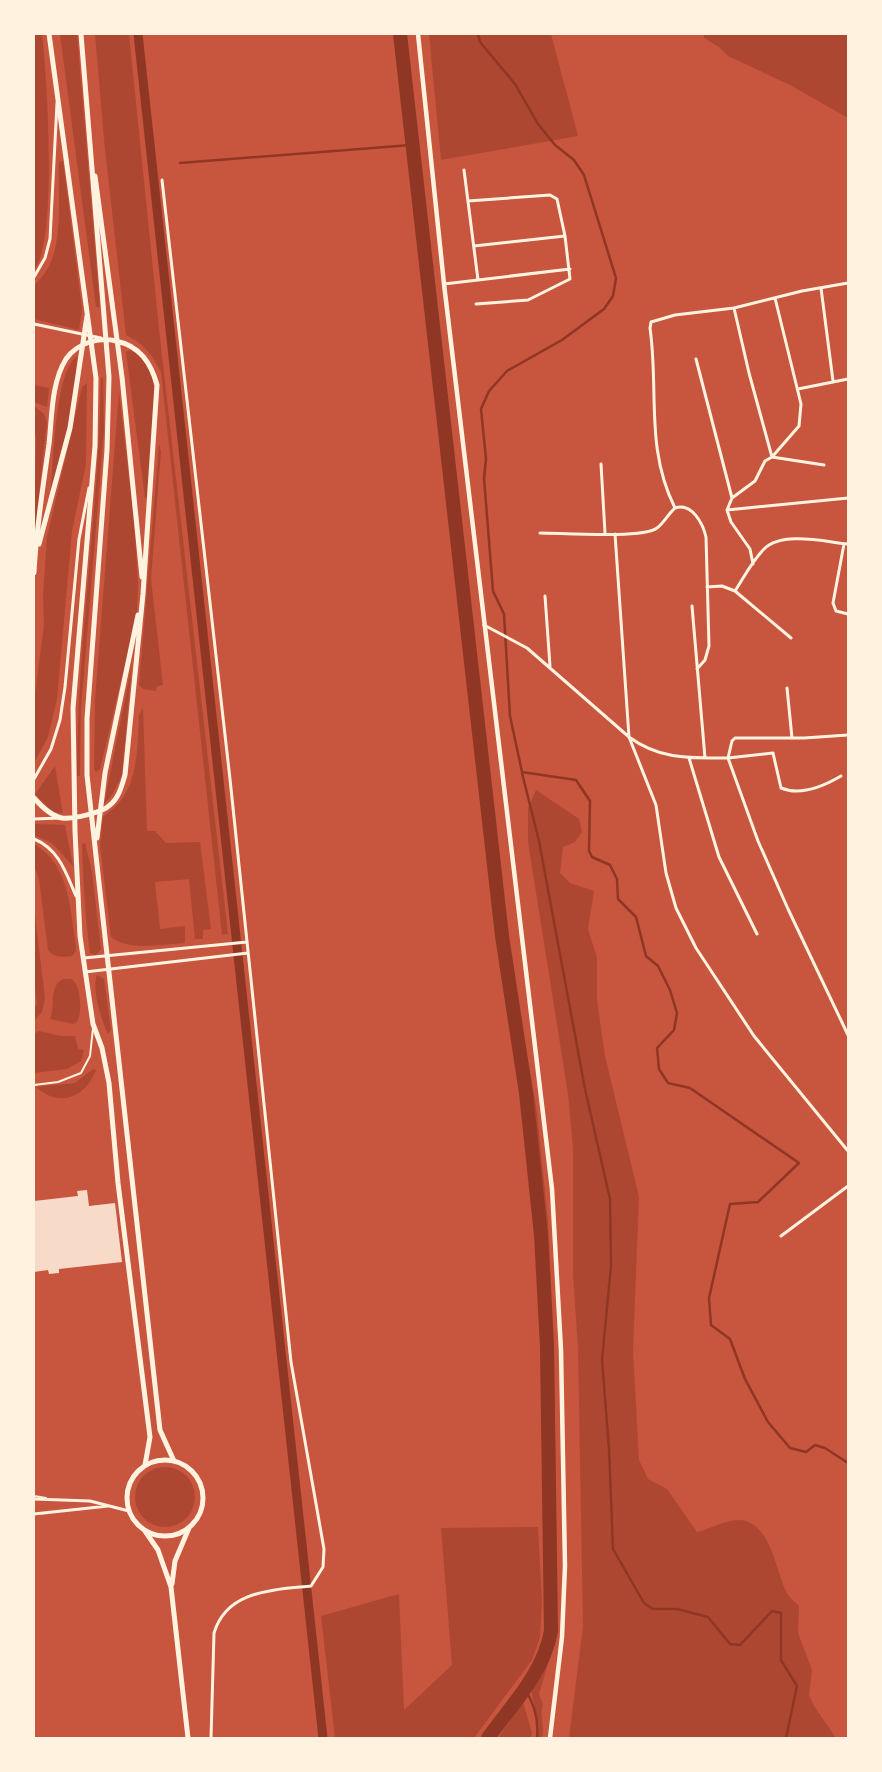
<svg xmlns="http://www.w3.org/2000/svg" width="882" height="1772" font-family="'PT Sans Narrow',sans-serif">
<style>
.green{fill:#ae4732}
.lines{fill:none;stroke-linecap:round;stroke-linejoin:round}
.stream{stroke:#8f3625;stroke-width:2.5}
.canal{stroke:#8f3625;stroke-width:9}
.river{stroke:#8f3625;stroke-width:14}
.building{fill:#f7dbc8}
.service{stroke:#fff3e0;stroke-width:2}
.minor{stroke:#fff3e0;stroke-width:3}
.secondary{stroke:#fff3e0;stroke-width:4.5}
.primary{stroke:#fff3e0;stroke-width:5}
</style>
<rect width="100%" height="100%" fill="#c8553d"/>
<!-- green -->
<path class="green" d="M34 34H42C47 74 58 242 34 270Z
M60 34H77L100 307H96Z
M95 34H129L160 338 228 934 222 935 161 372C152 354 144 344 126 335L104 140Z
M429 34H551L578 136 441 160Z
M704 34H848V118L790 85 728 56 719 47 704 38Z
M63 161 82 308 79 330 34 319V286C42 277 50 268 53 256 62 230 58 190 59 162Z
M130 350C137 353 144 359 148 365 162 386 149 469 147 497L145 498 126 352Z
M77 356C75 403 64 447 51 492 53 463 55 372 77 356Z
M101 378H103L104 429 81 709 80 776H77C77 643 99 511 101 378Z
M87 383 86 464 72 531 57 699 48 737 34 763V702L44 625 43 596 47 537 82 387Z
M34 385 49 388 47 407 34 402Z
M119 392 134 520 138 583 137 614 100 769 96 772 94 769 95 700Z
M34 406 44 414 47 422 34 539 36 436 34 434Z
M159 444 161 452 151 579 163 685 157 686 156 691 143 689 139 685Z
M132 664 122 775 112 795 104 804Z
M143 708 147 831H155L166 843 200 842 211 929 203 930V939H195L189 879 155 882 160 929 185 926V943C161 944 131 952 111 937L100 845 103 816C139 796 137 751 139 715Z
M55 766 63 814 53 812 35 794Z
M536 790 579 819 582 832 575 842 563 847 560 873 570 883 594 891 588 929 597 958V1000L605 1056 639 1197 633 1351 639 1460 648 1479 667 1489 697 1532C709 1529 726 1520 739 1520 772 1522 775 1572 788 1595 791 1599 796 1603 799 1606L798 1633 812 1670 809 1695 814 1706 836 1738H569L583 1626 578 1349 573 1274V1148L568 1094 528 842V808Z
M34 824 65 825 73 866 52 843 34 835Z
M85 843 92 872 101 949 96 955 90 953C85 916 83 880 82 844Z
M34 844C70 865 70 909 76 946V951L72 956C63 957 54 958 48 950L39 879 34 865Z
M34 907 45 998 42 1012 34 1021V1006L37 1005 34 979Z
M97 975 104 979 111 1030 108 1034C102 1022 91 988 97 975Z
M63 979H72C81 986 83 1014 76 1023L73 1024 50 1019C56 1005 48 987 63 979Z
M515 990 536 1105 548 1221 554 1344 557 1592 556 1637 539 1694 543 1705C539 1714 545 1727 542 1738H538L539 1726 531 1690 551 1641 552 1630 554 1548 551 1353 544 1236 534 1146C536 1130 535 1111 531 1095 530 1092 527 1088 527 1084 525 1054 516 1023 512 992Z
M39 1031 61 1036H75L78 1049 84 1050 81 1061 67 1069 34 1073V1034Z
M93 1069 96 1070C85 1098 59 1108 36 1087L75 1083Z
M135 1497a30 30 0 1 1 60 0a30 30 0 1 1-60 0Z
M538 1527 542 1602 540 1637 532 1660 474 1738H335L321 1616 399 1594 404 1710 452 1665 441 1528Z
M523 1702 532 1733 531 1738H498Z"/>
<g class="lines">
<!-- stream -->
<path class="stream" d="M478 34 480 42 515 84 538 124 555 145 574 160 584 175 616 278 613 296 604 309 562 340 507 371 489 391 481 409 486 459 484 478 493 591 504 614 510 716 522 772 576 780 590 801 589 851 592 857 610 865 617 879 618 899 636 917 646 956 658 966 670 990 677 1013 674 1030 657 1048 659 1069 668 1083 690 1088 799 1163 758 1202 730 1204 709 1298 711 1325 730 1339 745 1379 768 1422 790 1448 806 1452 815 1445 825 1448 848 1463
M180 163 411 145
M522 773 539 841 585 1089 610 1199 611 1266 602 1360 609 1449 613 1549 644 1603 653 1609H677L708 1617 730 1644 740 1645 772 1611 781 1613V1660L797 1686 786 1738
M524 1688C535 1704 539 1719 537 1738"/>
<!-- canal -->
<path class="canal" d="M138 34 323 1738"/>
<!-- river -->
<path class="river" d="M400 34 502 936 526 1093 541 1235 547 1347 551 1631C544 1672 511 1706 488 1738"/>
</g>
<!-- building -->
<path class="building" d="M87 1190 89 1206 115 1203 122 1262 59 1269V1273L49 1274 48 1270 34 1272V1201L78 1196 77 1191Z"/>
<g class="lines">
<!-- service -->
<path class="service" d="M34 1085 58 1082 81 1073 90 1056 93 1028
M34 1496 46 1498"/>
<!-- minor -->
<path class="minor" d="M464 170 478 280
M162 180 230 779 291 1362 324 1549 323 1567 311 1586C273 1590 227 1590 214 1633L211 1738
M468 201 550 195 557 199 565 236
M474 246 565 236 570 279 528 300 476 304
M34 277 45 258 50 239 57 103
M444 284 570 269
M821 288 833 381
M734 308 749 373 772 457 799 426 801 404 775 298
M34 324 101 338
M696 359 732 498
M798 389 848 379
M601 464 605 533
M675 508C645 448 659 391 650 328L651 322 675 315 734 308 802 291 848 283
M727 510 848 498
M540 533C562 533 642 539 657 528 664 523 668 514 675 508 692 502 703 524 706 537L709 646 705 660 697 669
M615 534 629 737 656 805 666 873 676 908 696 948 754 1036 848 1151
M844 544 833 603 836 611 848 614
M753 564 750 549 731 522 727 510 732 498 755 481 765 461 772 457 824 465
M707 587 722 586 735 591 791 638
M735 591C744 577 752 561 764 549 782 531 826 542 848 544
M545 596 550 666
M692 606 705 758
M484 625 527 648 629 737C660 760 691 758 728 758L758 841 788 909 848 1035
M787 688 792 738
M689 758 719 857 757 934
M841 776C824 786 800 796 781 788L773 753 728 758 732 741 735 738H804L848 735
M34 779 51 749 60 720 65 687 79 539 89 488
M34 819 60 818
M34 839C59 849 66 873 76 896
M84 958 247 942
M85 972 248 953
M781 1236 848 1186
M34 1499 90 1501 129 1511
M34 1514 108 1506"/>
<!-- secondary -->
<path class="secondary" d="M418 34 444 284 552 1189 561 1350 565 1566 562 1637 550 1738"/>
<!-- primary -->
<path class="primary" d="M49 34 96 378 95 446 73 708 75 831 80 936 93 1024 102 1048 109 1083 118 1183 150 1437 145 1465
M81 34 109 377 107 450 87 719V775L160 1430 174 1461
M95 176 122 377 142 577
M39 544 70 428 87 316
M34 573C36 530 43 487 49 444 52 418 51 383 66 359 76 344 99 336 116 341 140 346 151 363 157 385L143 594 125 775C122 785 119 798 110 805 102 813 73 819 62 818 52 816 41 806 34 798
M97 838 105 773 138 615
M127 1498a38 38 0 1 1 76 0a38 38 0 1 1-76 0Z
M145 1531 158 1550 171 1587 188 1738
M172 1584 175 1561 189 1528"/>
</g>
<!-- border -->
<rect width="882" height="1772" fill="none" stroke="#fff3e0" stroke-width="70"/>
</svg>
